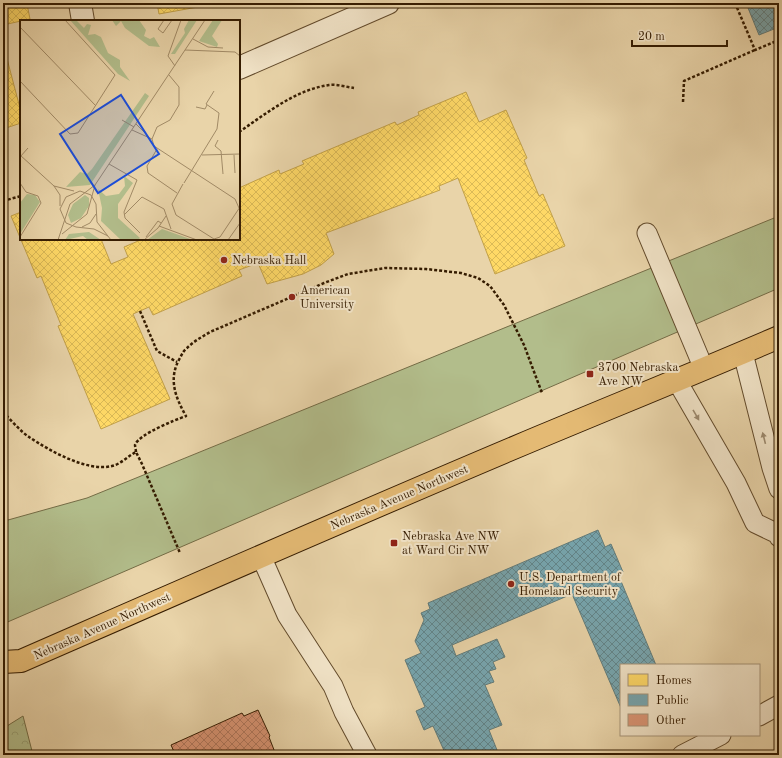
<svg xmlns="http://www.w3.org/2000/svg" width="782" height="758" font-family="'Old Standard TT',serif">
<style>
.forest{fill:url(#forest-crowns);stroke:#746c46}
.park{fill:#b2bd8b;stroke:#746c46}
.homes{fill:url(#homes-cross-hatch);stroke:#c2a048}
.public{fill:url(#public-cross-hatch);stroke:#627c7b}
.building{fill:url(#building-cross-hatch);stroke:#351c01}
.lines{fill:none;stroke-linecap:round;stroke-linejoin:round}
.lane-casing{stroke:#624a2b;stroke-width:21}
.street-casing{stroke:#624a2b;stroke-width:24}
.primary-casing{stroke:#351c01;stroke-width:24}
.path{stroke:#351c01;stroke-width:2.5;stroke-dasharray:3 2;stroke-linecap:butt}
.lane{stroke:#f1e3c7;stroke-width:19}
.street{stroke:#f1e3c7;stroke-width:22}
.primary{stroke:#e4ba74;stroke-width:22}
.oneway{fill:#9c896e}
.poi-dot{fill:#8f2418;stroke:#f1e3c7;stroke-width:1.5}
.labels{text-anchor:middle;stroke-width:4;stroke-linejoin:round;paint-order:stroke}
.poi-label{font-size:12px;fill:#351c01;stroke:#f1e3c7;text-anchor:start}
.street-label{font-size:12px;fill:#351c01;stroke:#f1e3c7}
.inset-road{fill:none;stroke:#a18a66;stroke-width:1}
.view{fill:#1d4ed8;fill-opacity:0.15;stroke:#1d4ed8;stroke-width:2}
.inset-edge{fill:none;stroke:#351c01;stroke-width:2}
</style>
<defs>
<pattern id="forest-crowns" width="20" height="18" patternUnits="userSpaceOnUse"><rect width="20" height="18" fill="#b2bd8b"/><path d="M2 6a3 3 0 1 1 6 0M12 15a3 3 0 1 1 6 0" fill="none" stroke="#9aa276"/></pattern>
<pattern id="homes-cross-hatch" width="8" height="8" patternUnits="userSpaceOnUse"><rect width="8" height="8" fill="#ffd966"/><path d="M0 0l8 8M0 8l8-8" fill="none" stroke="#dbba57"/></pattern>
<pattern id="public-cross-hatch" width="8" height="8" patternUnits="userSpaceOnUse"><rect width="8" height="8" fill="#76a5af"/><path d="M0 0l8 8M0 8l8-8" fill="none" stroke="#62868c"/></pattern>
<pattern id="building-cross-hatch" width="8" height="8" patternUnits="userSpaceOnUse"><rect width="8" height="8" fill="#d99474"/><path d="M0 0l8 8M0 8l8-8" fill="none" stroke="#b1785d"/></pattern>
</defs>
<rect width="100%" height="100%" fill="#e9d4a9"/>
<filter id="stains"><feTurbulence type="fractalNoise" baseFrequency=".005" numOctaves="4"/><feColorMatrix values="0 0 0 0 .2 0 0 0 0 .09 0 0 0 0 .02 0 0 0 .5 -.17"/></filter>
<radialGradient id="worn" r=".72"><stop offset=".6" stop-color="#630" stop-opacity="0"/><stop offset="1" stop-color="#630" stop-opacity=".3"/></radialGradient>
<!-- forest -->
<path class="forest" d="M23 716 33 755H3V731L7 726Z"/>
<!-- park -->
<path class="park" d="M779 216V288L3 624V514L8 520 87 498Z"/>
<!-- homes -->
<path class="homes" d="M157 3H220L159 14Z
M27 4 30 19 3 25V8Z
M5 51 21 112V123L3 129V52Z
M466 92 479 122 506 110 527 158 524 160 539 196 543 194 565 246 495 274 458 178 439 186 440 190 326 233 334 254 321 265 303 274 267 284 258 263 239 270 242 276 153 315 149 307 133 314 170 399 101 429 58 326 61 325 41 276 37 278 11 216 21 212V239H101L111 264 128 257 124 247 143 239H239V188L279 170 280 174 304 164 302 161 395 122 397 125 419 115 418 112Z"/>
<!-- public -->
<path class="public" d="M746 3H779V27L759 35Z
M598 530 605 547 611 544 623 572 618 574 656 665H621V708L572 594 452 645 456 656 497 639 505 657 493 662 496 669 489 671 494 682 485 685 502 725 489 730 499 755H446L433 726 424 730 416 711 425 707 405 660 421 653 415 641 424 620 421 613 430 609 428 603Z"/>
<!-- building -->
<path class="building" d="M258 710 270 736 269 737 276 755H261L260 754 257 755H173L175 754 171 745 242 713 244 716Z"/>
<g class="lines">
<defs>
<path id="lane" d="M647 233 704 369
M743 353 772 468 779 489
M677 381 736 483 755 523 778 534 779 537
M261 556 287 615 333 686 344 712 367 755
M759 716 779 705
M682 755 721 735"/>
<path id="street" d="M80 3 83 21
M239 68 388 3"/>
<path id="primary" d="M3 662 21 661C195 585 368 509 542 436 621 403 700 371 779 337"/>
</defs>
<!-- lane casing -->
<use href="#lane" class="lane-casing"/>
<!-- street casing -->
<use href="#street" class="street-casing"/>
<!-- primary casing -->
<use href="#primary" class="primary-casing"/>
<!-- path -->
<path class="path" d="M735 3 755 50 779 40
M683 102 684 81 755 50
M239 132C267 113 295 90 329 85 337 84 347 87 354 88
M3 201 21 196
M140 311 157 351 177 362
M3 412C11 420 20 431 29 437 50 451 87 472 112 466 121 464 128 456 136 452L142 464 180 553
M136 452C136 451 135 446 135 445 139 434 175 420 186 416 175 397 168 378 180 358 182 354 184 350 187 348 194 341 202 337 210 332L324 283 348 274 385 268 426 269 461 273 478 278 490 286 504 305 524 345 542 393"/>
<!-- lane -->
<use href="#lane" class="lane"/>
<!-- street -->
<use href="#street" class="street"/>
<!-- primary -->
<use href="#primary" class="primary"/>
</g>
<!-- one-way arrows -->
<defs><path id="oneway-solid" d="M-6-.8H1V-3.2L6.5 0L1 3.2V.8H-6Z"/></defs>
<g class="oneway">
<use href="#oneway-solid" transform="translate(696 415) rotate(60)"/>
<use href="#oneway-solid" transform="translate(764 438) rotate(-104)"/>
</g>
<!-- markers -->
<g class="poi-dot">
<circle cx="224" cy="260" r="4"/>
<circle cx="292" cy="297" r="4"/>
<rect x="586" y="370" width="8" height="8" rx="2"/>
<rect x="390" y="539" width="8" height="8" rx="2"/>
<circle cx="511" cy="584" r="4"/>
</g>
<g class="labels">
<!-- poi labels -->
<g class="poi-label">
<text x="232" y="264">Nebraska Hall</text>
<text x="300" y="294">American<tspan x="300" dy="14">University</tspan></text>
<text x="598" y="371">3700 Nebraska<tspan x="598" dy="14">Ave NW</tspan></text>
<text x="402" y="540">Nebraska Ave NW<tspan x="402" dy="14">at Ward Cir NW</tspan></text>
<text x="519" y="581">U.S. Department of<tspan x="519" dy="14">Homeland Security</tspan></text>
</g>
<!-- street labels -->
<g class="street-label">
<text transform="translate(399 497) rotate(-23)" y="4">Nebraska Avenue Northwest</text>
<text transform="translate(102 626) rotate(-24)" y="4">Nebraska Avenue Northwest</text>
</g>
</g>
<!-- overview -->
<g transform="translate(20 20)">
<rect width="220" height="220" fill="#e9d4a9"/>
<path d="M50 0H56L64 8 67 4 71 5 68 15 75 14 81 17 88 33 100 40V47L110 61 98 54ZM92 0H119L126 10 124 16 130 19 134 17 140 27 129 26 105 8 101 1 96 6ZM169 0H177L155 34H151L165 13 164 9ZM104 156 113 163 98 184V198L120 218 118 220H101L81 201 82 188 78 169 86 176 99 174 105 166ZM142 209 173 220H127ZM69 212 81 220H68L63 216 45 220 49 214Z" fill="#b2bd8b"/>
<path d="M193 0H202L192 16 198 24 197 27 179 21ZM125 73 129 76 70 165 46 167 60 152 67 154 72 149ZM7 174 15 175 20 182 0 214V183ZM65 175 69 178V186L61 198 51 203 48 195 53 184Z" fill="#b2bd8b"/>
<path class="inset-road" d="M144 0 138 9 143 13 152 0M0 7 76 86M173 19 188 27 203 28M165 30 215 32 220 36M155 46 148 36 161 0M149 55 159 67V85L150 100 137 107 132 119 134 126 215 179 219 188M0 61 50 114 58 113 95 55 45 0M176 87 185 89 187 85M102 100 114 107M116 104 128 116M112 110 132 119M198 120 195 126 201 131 203 154M137 129 127 146 128 153 157 173M0 135 34 166 40 175V186M182 135 220 134M214 135 215 153M0 137 8 128M89 144 117 160 104 192 105 198 120 213M0 163 6 172 18 176 21 183 0 217M164 163 197 109 199 93 186 84 194 71M163 164 152 184 156 195 194 219 200 217 220 187M34 166 54 171M104 195 122 177 144 189 151 209M139 206 177 220M62 207 70 203 76 194M42 214 67 194 75 165M88 216 74 209 56 207 46 203 40 189 46 177 60 171 71 175 76 184 77 202 91 220M126 217 138 201 141 203M38 220 50 184 75 165 185 0M124 220 138 208 146 196M208 220 220 203"/>
<path class="view" d="M101 75 139 134 78 173 40 114Z"/>
<rect width="220" height="220" class="inset-edge"/>
</g>
<!-- margin -->
<rect width="782" height="758" fill="none" stroke="#e9d4a9" stroke-width="16"/>
<rect x="4" y="4" width="774" height="750" fill="none" stroke="#351c01" stroke-width="2"/>
<rect x="8" y="8" width="766" height="742" fill="none" stroke="#351c01"/>
<!-- legend -->
<rect x="620" y="664" width="140" height="72" fill="#f1e3c7" stroke="#a69378"/>
<rect x="628" y="674" width="20" height="12" fill="#ffd966" stroke="#a69378"/>
<text x="656" y="684" font-size="12" fill="#351c01">Homes</text>
<rect x="628" y="694" width="20" height="12" fill="#76a5af" stroke="#a69378"/>
<text x="656" y="704" font-size="12" fill="#351c01">Public</text>
<rect x="628" y="714" width="20" height="12" fill="#d99474" stroke="#a69378"/>
<text x="656" y="724" font-size="12" fill="#351c01">Other</text>
<!-- scale -->
<path d="M632 40v6h95v-6" fill="none" stroke="#351c01" stroke-width="2"/>
<text x="638" y="40" font-size="12" fill="#351c01" stroke="#f1e3c7" stroke-width="3" paint-order="stroke">20 m</text>
<rect width="100%" height="100%" filter="url(#stains)"/>
<rect width="100%" height="100%" fill="url(#worn)"/>
</svg>
